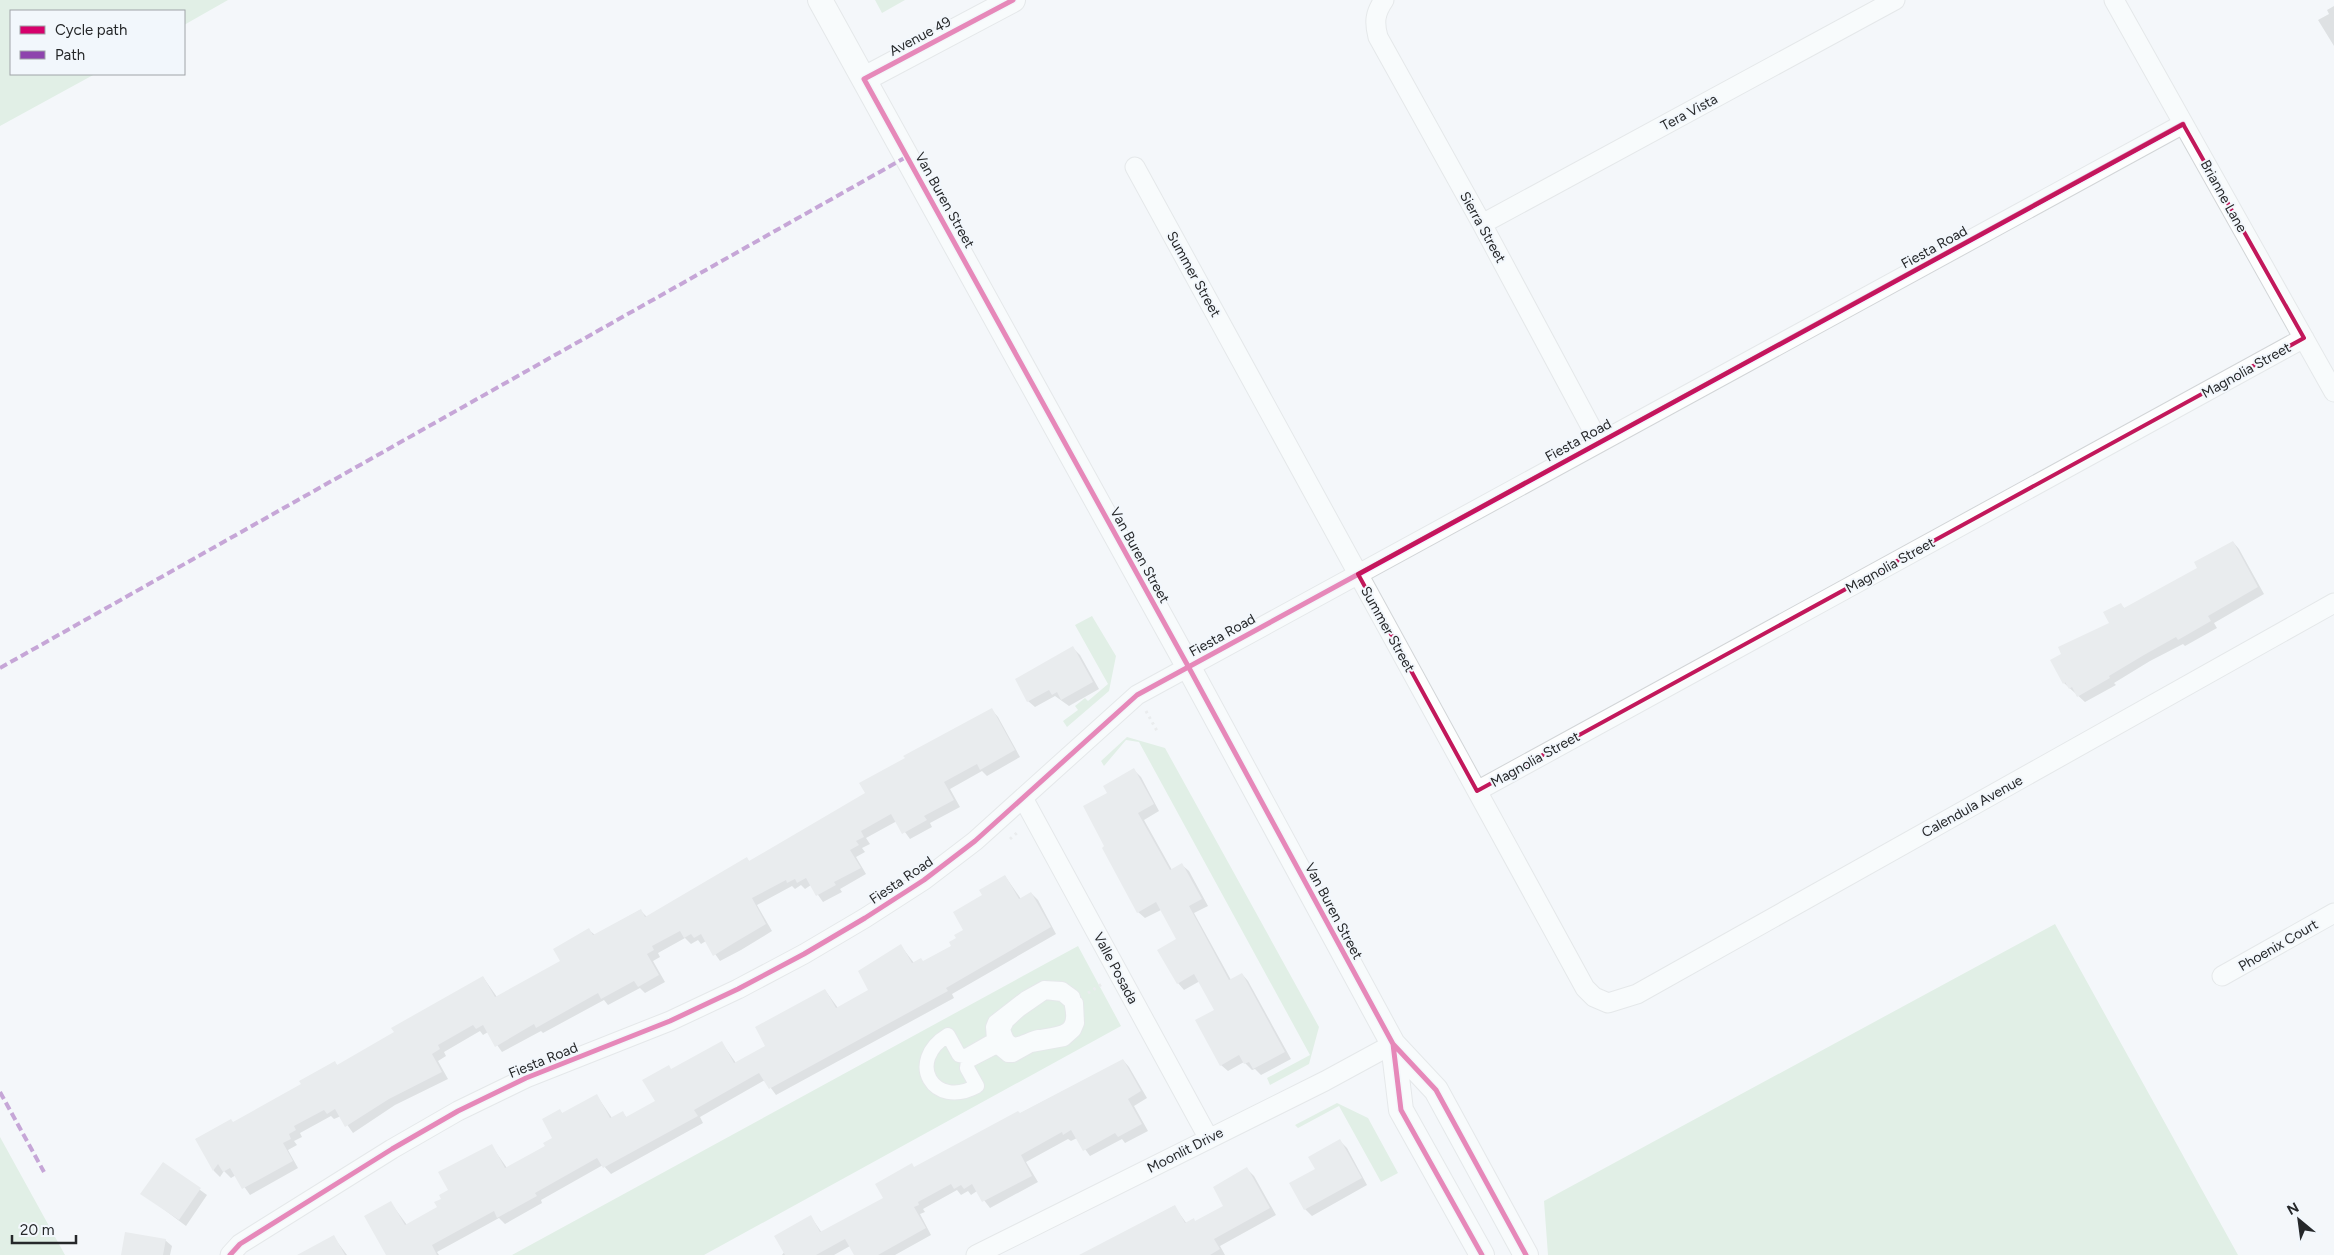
<svg xmlns="http://www.w3.org/2000/svg" width="2334" height="1255" font-family="Figtree,sans-serif">
<style>
.green{fill:#cae4cf}
.shadow{fill:#0003}
.building{fill:#dcdde0}
.lines{fill:none;stroke-linecap:round;stroke-linejoin:round}
.pedestrian-casing{stroke:#d2d5d7;stroke-width:16}
.minor-casing{stroke:#d2d5d7;stroke-width:21}
.tertiary-casing{stroke:#d2d5d7;stroke-width:26}
.path{stroke:#dddedf;stroke-width:3;stroke-dasharray:2.5 4;stroke-linecap:butt}
.pedestrian{stroke:#fdfefe;stroke-width:14}
.minor{stroke:#fdfefe;stroke-width:19}
.tertiary{stroke:#fdfefe;stroke-width:24}
.quiet{stroke:#8e44ad;stroke-width:4;stroke-dasharray:8 4;stroke-linecap:butt}
.cycleway-casing{stroke:#f2f7fc;stroke-width:8}
.cycleway{stroke:#d6006c;stroke-width:5}
.marked{fill:none;stroke:#c2185b;stroke-width:4;stroke-linejoin:round}
.labels{text-anchor:middle;stroke-width:4;stroke-linejoin:round;paint-order:stroke}
.street-label{font-size:14px;fill:#26282a;stroke:#f2f7fc}
</style>
<rect width="100%" height="100%" fill="#f4f7fa"/>
<!-- green -->
<path class="green" d="M0 0H228L184 25V11H11V74H95L0 126Z
M875 0H905L882 13Z
M1092 616 1116 656 1109 691 1067 727 1063 721 1078 710 1075 706 1085 698 1088 701 1108 684 1075 625Z
M1127 737 1165 748 1319 1027 1309 1064 1270 1085 1267 1078 1310 1055 1139 742 1126 740 1104 766 1101 761Z
M2055 924 2238 1255H1548L1544 1201Z
M1078 946 1121 1026 704 1255H512Z
M1337 1103 1368 1118 1398 1173 1381 1182 1339 1106 1298 1128 1295 1125Z
M0 1137 65 1255H0Z"/>
<!-- shadow -->
<path class="shadow" d="M2334 6V46L2318 20 2329 14 2327 10Z
M2233 542 2239 549 2264 594 2214 623 2217 628 2185 646 2183 644 2150 661 2114 683 2116 685 2085 702 2064 683 2110 623 2120 604 2125 609 2199 568Z
M1073 648 1080 655 1099 689 1069 706 1055 696 1035 707 1028 701Z
M992 710 998 717 1020 757 987 776 982 771 950 789 960 807 930 823 932 827 910 839 897 821 866 838 870 844 862 848 865 852 856 857 866 874 840 889 842 892 823 902 811 885 805 889 801 885 795 889 792 886 757 905 772 931 741 950 720 961 706 941 701 944 698 940 691 944 685 938 658 953 660 957 653 961 665 982 645 993 640 988 608 1005 604 1000 543 1033 541 1031 502 1052 488 1032 483 1035 480 1031 444 1052 446 1056 438 1061 448 1079 395 1105 353 1133 341 1116 334 1119 331 1116 300 1133 302 1137 294 1141 297 1145 288 1150 298 1168 250 1195 236 1175 231 1178 224 1171 220 1177 214 1171 196 1139 233 1123 302 1085 334 1062 338 1066 396 1033 483 977 497 997 562 961 589 930 595 935 640 910 647 917 747 859 750 862 866 794Z
M1134 770 1141 777 1159 811 1144 820 1172 870 1182 865 1189 871 1208 906 1194 913 1231 980 1242 974 1248 981 1291 1059 1261 1075 1255 1069 1252 1070 1244 1062 1228 1071 1221 1065 1216 1010 1200 981 1184 990 1178 983V939L1161 910 1145 918 1138 912 1106 847 1108 794Z
M1005 876 1021 899 1031 893 1038 900 1056 934 952 994 954 998 776 1095 765 1080 700 1117 703 1123 611 1174 603 1165 541 1200 542 1203 505 1224 499 1218 437 1252 439 1255H387L391 1203 407 1225 438 1208 443 1199 491 1145 507 1168 546 1146 554 1139 560 1111 563 1114 597 1096 612 1118 623 1113 627 1118 656 1102 672 1070 722 1043 736 1063 767 1046 825 990 838 1008 870 990 901 946 914 963 923 962 952 946 965 931 984 896Z
M1123 1060 1129 1067 1147 1098 1134 1106 1148 1131 1125 1143 1122 1139 1090 1156 1077 1138 1071 1141 1068 1139 1026 1162 1038 1182 990 1208 977 1191 971 1195 968 1191 961 1195 957 1190 923 1209 925 1212 920 1214 931 1235 895 1255H855L850 1246 834 1255H782L811 1217 822 1233 885 1198 915 1168Z
M1340 1141 1347 1148 1367 1185 1312 1216 1305 1209 1291 1184 1317 1169Z
M163 1163 207 1195 186 1226 142 1193Z
M1247 1169 1254 1176 1276 1215 1220 1246 1225 1255H1082L1174 1206 1187 1224 1196 1222 1225 1206Z
M333 1236 347 1255H304Z
M165 1240 172 1246 170 1255H122Z"/>
<!-- building -->
<path class="building" d="M2233 541 2258 587 2208 616 2211 621 2178 640 2176 637 2144 655 2109 676 2110 678 2077 697 2072 687 2069 689 2065 682 2063 684 2050 660 2061 654 2058 647 2109 623 2103 612 2121 603 2124 608 2197 568 2194 562Z
M1073 646 1093 682 1061 700 1057 692 1052 695 1049 690 1027 702 1015 679Z
M992 708 1015 750 980 770 977 764 944 782 954 800 924 816 927 820 902 834 891 814 861 831 864 837 856 841 859 845 850 850 861 868 834 882 836 885 816 896 806 878 797 883 795 879 787 883 786 880 752 898 766 924 734 943 713 956 701 934 694 938 691 934 684 938 680 931 652 946 654 950 647 954 659 975 638 987 634 981 601 999 598 993 536 1028 534 1024 495 1047 483 1025 476 1029 473 1025 438 1045 440 1049 432 1054 442 1072 389 1099 345 1127 335 1109 327 1114 324 1110 294 1126 296 1130 289 1134 291 1139 283 1143 293 1161 242 1189 230 1168 223 1172 218 1164 213 1171 195 1139 231 1119 233 1122 301 1084 299 1081 335 1061 337 1065 394 1032 391 1028 483 976 495 997 560 961 553 949 589 928 593 935 641 909 645 917 747 857 749 861 865 793 859 783 905 758 903 756Z
M1134 768 1154 804 1138 813 1170 870 1182 863 1202 899 1189 906 1229 980 1242 973 1285 1052 1253 1069 1249 1062 1244 1064 1239 1055 1220 1066 1195 1020 1214 1010 1194 974 1177 984 1157 950 1176 939 1156 902 1137 913 1102 848 1104 846 1083 806 1107 793 1103 786Z
M1005 875 1019 899 1031 892 1051 927 946 988 948 991 769 1089 759 1073 694 1110 698 1116 603 1168 597 1158 535 1193 537 1196 497 1218 494 1211 432 1245 437 1255H386L364 1216 391 1201 405 1225 437 1207 434 1202 441 1199 439 1195 448 1190 438 1172 492 1144 505 1168 545 1146 543 1143 552 1138 542 1119 560 1109 562 1113 597 1094 610 1118 623 1111 626 1117 655 1101 642 1080 669 1065 671 1069 722 1041 734 1063 765 1046 755 1027 825 989 836 1008 868 990 858 971 901 944 912 963 921 958 923 961 951 946 949 942 956 938 954 935 963 930 953 912 982 895 979 890Z
M1123 1059 1141 1091 1128 1099 1142 1124 1118 1137 1115 1133 1083 1151 1071 1130 1063 1135 1062 1132 1021 1155 1032 1176 982 1202 972 1184 964 1189 961 1185 954 1189 951 1184 918 1202 919 1205 914 1207 926 1228 878 1255H854L845 1239 816 1255H785L774 1236 811 1215 820 1232 883 1198 875 1184 912 1163 914 1167 1018 1111 1020 1113Z
M1340 1139 1362 1178 1304 1210 1289 1183 1315 1169 1308 1157Z
M163 1162 201 1188 179 1220 140 1194Z
M1247 1167 1270 1208 1214 1239 1220 1249 1210 1255H1079L1175 1205 1185 1223 1194 1218 1195 1221 1223 1206 1213 1187Z
M125 1232 166 1239 163 1255H121Z
M334 1235 345 1255H297Z"/>
<g class="lines">
<defs>
<path id="pedestrian" d="M1044 988 1062 989 1073 997 1069 1000 1062 994 1045 992 1019 1010 1007 1021 1003 1029C1010 1056 1023 1040 1039 1037 1060 1034 1078 1034 1072 1006L1076 1003 1077 1023 1074 1030 1064 1039 1031 1045 1013 1055H1008L997 1046 968 1061 967 1068 977 1086C933 1110 905 1061 948 1035L959 1055 966 1056 994 1040 993 1027 995 1022 1026 998Z"/>
<path id="minor" d="M1384 0C1375 13 1374 22 1378 37L1482 224 1599 442
M2114 0 2334 392
M1135 167 1585 988 1594 997 1608 1003 1637 994 2334 603
M1482 224 1895 0
M1477 791 2304 338
M1023 798 1209 1139
M2222 976 2334 913
M230 1255 240 1244 392 1149 458 1111 526 1078 670 1021 738 989 804 954 865 918 924 880 975 841 1137 695 2183 124
M976 1255 1325 1081 1393 1044"/>
<path id="tertiary" d="M820 0 1188 666 1393 1044 1436 1090 1526 1255
M864 79 1013 0
M1393 1044 1401 1110 1482 1255"/>
</defs>
<!-- pedestrian casing -->
<use href="#pedestrian" class="pedestrian-casing"/>
<!-- minor casing -->
<use href="#minor" class="minor-casing"/>
<!-- tertiary casing -->
<use href="#tertiary" class="tertiary-casing"/>
<!-- path -->
<path class="path" d="M1146 711 1157 731
M1010 839 1019 831
M1088 993 1102 984"/>
<!-- pedestrian -->
<use href="#pedestrian" class="pedestrian"/>
<!-- minor -->
<use href="#minor" class="minor"/>
<!-- tertiary -->
<use href="#tertiary" class="tertiary"/>
<!-- quiet -->
<path class="quiet" d="M0 668 908 156
M0 1092 44 1172"/>
<defs>
<path id="cycleway" d="M1013 0 864 79 1188 666 1393 1044 1436 1090 1526 1255
M1393 1044 1401 1110 1482 1255
M230 1255 240 1244 392 1149 458 1111 526 1078 670 1021 738 989 804 954 865 918 924 880 975 841 1137 695 2183 124"/>
</defs>
<!-- cycleway casing -->
<use href="#cycleway" class="cycleway-casing"/>
<!-- cycleway -->
<use href="#cycleway" class="cycleway"/>
</g>
<!-- marked area -->
<path d="M0 0H2334V1255H0ZM2183 124 2304 338 1477 791 1358 574Z" fill="#f4f7fa" fill-opacity=".55" fill-rule="evenodd"/>
<path class="marked" d="M2183 124 2304 338 1477 791 1358 574Z"/>
<g class="labels">
<!-- street labels -->
<g class="street-label">
<text transform="translate(920 36) rotate(-28)" y="5">Avenue 49</text>
<text transform="translate(1689 112) rotate(-28)" y="5">Tera Vista</text>
<text transform="translate(2224 196) rotate(61)" y="5">Brianne Lane</text>
<text transform="translate(945 200) rotate(61)" y="5">Van Buren Street</text>
<text transform="translate(1483 227) rotate(61)" y="5">Sierra Street</text>
<text transform="translate(1934 247) rotate(-29)" y="5">Fiesta Road</text>
<text transform="translate(1194 274) rotate(61)" y="5">Summer Street</text>
<text transform="translate(2246 370) rotate(-29)" y="5">Magnolia Street</text>
<text transform="translate(1578 440) rotate(-29)" y="5">Fiesta Road</text>
<text transform="translate(1140 555) rotate(61)" y="5">Van Buren Street</text>
<text transform="translate(1890 565) rotate(-29)" y="5">Magnolia Street</text>
<text transform="translate(1388 629) rotate(61)" y="5">Summer Street</text>
<text transform="translate(1222 635) rotate(-29)" y="5">Fiesta Road</text>
<text transform="translate(1535 759) rotate(-29)" y="5">Magnolia Street</text>
<text transform="translate(1972 806) rotate(-29)" y="5">Calendula Avenue</text>
<text transform="translate(901 880) rotate(-34)" y="5">Fiesta Road</text>
<text transform="translate(1334 911) rotate(62)" y="5">Van Buren Street</text>
<text transform="translate(2278 945) rotate(-30)" y="5">Phoenix Court</text>
<text transform="translate(1116 968) rotate(62)" y="5">Valle Posada</text>
<text transform="translate(543 1060) rotate(-22)" y="5">Fiesta Road</text>
<text transform="translate(1185 1150) rotate(-27)" y="5">Moonlit Drive</text>
</g>
</g>
<!-- legend -->
<rect x="10" y="10" width="175" height="65" fill="#f2f7fc" stroke="#a0a4a8"/>
<rect x="20" y="26" width="25" height="8" fill="#d6006c" stroke="#a0a4a8"/>
<text x="55" y="35" font-size="15" fill="#26282a">Cycle path</text>
<rect x="20" y="51" width="25" height="8" fill="#8e44ad" stroke="#a0a4a8"/>
<text x="55" y="60" font-size="15" fill="#26282a">Path</text>
<!-- north arrow -->
<g transform="translate(2299 1220) rotate(331)" stroke="#f2f7fc" stroke-width="4" paint-order="stroke">
<path d="M0-4L9 19L0 12L-9 19Z" fill="#26282a"/>
<text y="-8" font-size="14" font-weight="bold" text-anchor="middle" fill="#26282a">N</text>
</g>
<!-- scale -->
<path d="M12 1235v8h64v-8" fill="none" stroke="#26282a" stroke-width="2.5"/>
<text x="20" y="1235" font-size="15" fill="#26282a" stroke="#f2f7fc" stroke-width="4" paint-order="stroke">20 m</text>
</svg>
